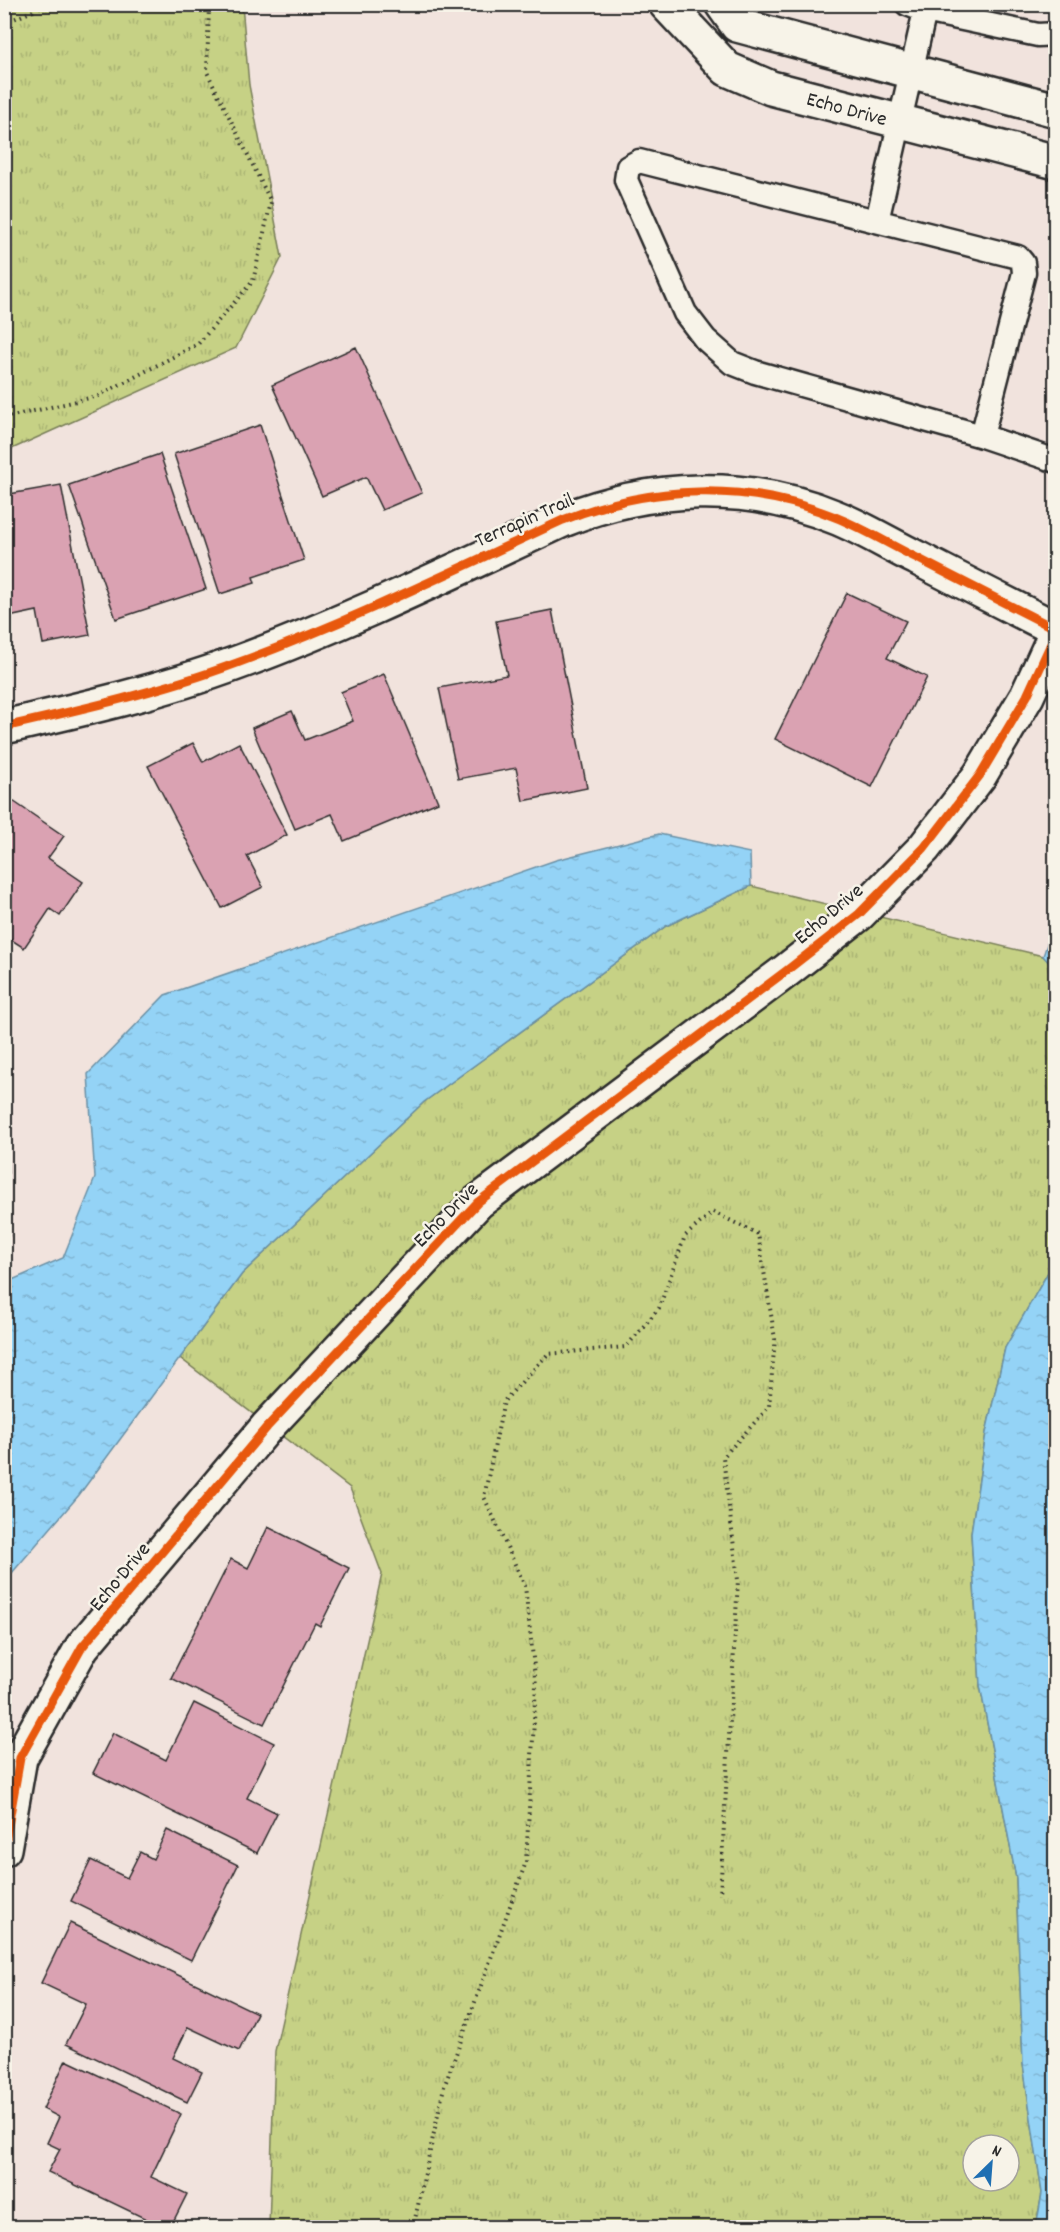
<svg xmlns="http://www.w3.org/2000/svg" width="1060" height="2232" font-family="Dekko,sans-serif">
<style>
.grass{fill:url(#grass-tufts);stroke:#787e58;stroke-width:1.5;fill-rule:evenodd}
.water{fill:url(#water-ripples);stroke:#6a90a5;stroke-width:1.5}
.building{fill:#daa2b2;stroke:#2b2b2b;stroke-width:1.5}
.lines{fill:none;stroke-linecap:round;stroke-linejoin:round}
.service-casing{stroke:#2b2b2b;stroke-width:27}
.minor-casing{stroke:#2b2b2b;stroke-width:38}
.path{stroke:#2b2b2b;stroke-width:4;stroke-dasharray:1.5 4.5;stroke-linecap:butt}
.service{stroke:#f7f3e8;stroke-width:22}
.minor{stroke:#f7f3e8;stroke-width:33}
.cycleway-casing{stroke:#f7f3e8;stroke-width:13}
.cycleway{stroke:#e8590c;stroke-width:9}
.labels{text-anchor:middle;stroke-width:5;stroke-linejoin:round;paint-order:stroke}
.street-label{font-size:21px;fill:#2b2b2b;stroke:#f7f3e8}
</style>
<defs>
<pattern id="grass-tufts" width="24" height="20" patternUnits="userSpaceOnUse" patternTransform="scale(1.5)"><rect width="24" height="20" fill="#c6d185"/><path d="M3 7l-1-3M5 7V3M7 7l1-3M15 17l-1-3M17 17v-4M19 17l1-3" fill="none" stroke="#aab473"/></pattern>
<pattern id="water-ripples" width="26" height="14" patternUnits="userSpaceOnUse" patternTransform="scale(1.5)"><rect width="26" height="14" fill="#94d3f6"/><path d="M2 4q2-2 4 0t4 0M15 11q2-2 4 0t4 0" fill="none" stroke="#80b5d3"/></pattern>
</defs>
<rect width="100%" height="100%" fill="#f1e3dd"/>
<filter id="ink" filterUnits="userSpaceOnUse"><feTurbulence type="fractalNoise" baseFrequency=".0167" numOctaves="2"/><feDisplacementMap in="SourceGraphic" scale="12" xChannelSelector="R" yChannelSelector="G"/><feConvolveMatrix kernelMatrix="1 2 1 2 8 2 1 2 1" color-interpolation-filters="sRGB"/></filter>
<g filter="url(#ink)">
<!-- grass -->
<path class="grass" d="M4 5H242L249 85 282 257 236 348 5 452Z
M751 886 1043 956 1056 969 1055 1260 1005 1348 986 1433 971 1533 980 1685 1016 1878 1023 2064 1042 2193 1036 2227H269L275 2051 382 1574 350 1488 180 1358 242 1274 424 1102 666 926ZM973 2145H1009V2181H973Z"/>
<!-- water -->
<path class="water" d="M659 834 750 853 751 886 666 926 424 1102 242 1274 79 1495 5 1581V1283L63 1258 95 1178 88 1074 165 995 556 860Z
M1055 921 1056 969H1055L1043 956Z
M1055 1260 1056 2227 1036 2228 1042 2193 1023 2064 1016 1878 980 1685 971 1533 986 1433 1005 1348Z"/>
<!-- building -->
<path class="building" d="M356 347 422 493 382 510 366 477 322 496 272 385Z
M260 425 304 560 253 577 255 583 220 594 174 454Z
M160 454 206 589 116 619 69 485Z
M61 485 90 635 43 644 37 611 4 618V495Z
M847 593 906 621 887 658 927 677 872 787 775 739Z
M552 610 587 788 523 801 516 768 458 779 439 688 507 675 496 621Z
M384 674 438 802 344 841 332 814 295 829 252 728 292 711 305 740 353 721 341 692Z
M193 743 203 762 239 743 287 835 247 856 263 887 222 908 148 766Z
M4 795 64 836 48 858 83 882 60 916 50 909 24 948 4 935Z
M4 1135H7L9 1236H4Z
M268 1527 349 1568 320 1626 315 1623 264 1724 171 1678 231 1559 248 1568Z
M194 1703 274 1743 247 1798 277 1813 257 1853 93 1773 113 1733 166 1760Z
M167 1830 238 1865 191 1960 71 1901 91 1860 127 1878 140 1852 153 1859Z
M70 1923 257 2013 239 2051 188 2027 173 2058 202 2072 187 2102 66 2044 86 2004 41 1983Z
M66 2060 181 2114 151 2177 187 2194 170 2228H165L48 2172 60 2149 47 2143 59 2117 43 2109Z"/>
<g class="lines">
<defs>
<path id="service" d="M907 4 925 11 1038 35 1056 34
M877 221 925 11
M982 436 1024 273 1023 263 1018 257 639 161 628 167 626 180 685 313 705 339 732 363 755 372 982 436 1056 461"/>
<path id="minor" d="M666 4 727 69 771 88 1056 162
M722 4 737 25 1056 110
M4 727C83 709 162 691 237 663 349 622 455 570 563 520 651 485 747 481 835 517 863 528 890 545 917 558 963 582 1009 605 1056 629
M4 1849 20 1758 82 1647 267 1427 478 1202 786 971 859 914 924 848 980 775 1027 696 1056 633"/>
</defs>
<!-- service casing -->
<use href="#service" class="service-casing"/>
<!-- minor casing -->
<use href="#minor" class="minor-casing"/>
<!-- path -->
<path class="path" d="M4 23 33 11 38 4
M4 418 98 396 198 344 253 281 271 202 207 72 209 4
M413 2228 444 2087 526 1862 536 1685 525 1586 484 1497 504 1401 548 1354 626 1347 659 1308 685 1236 713 1212 758 1234 775 1339 769 1407 723 1457 738 1580 720 1895"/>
<!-- service -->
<use href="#service" class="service"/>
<!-- minor -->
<use href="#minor" class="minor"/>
<defs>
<path id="cycleway" d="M4 727C83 709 162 691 237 663 349 622 455 570 563 520 651 485 747 481 835 517 863 528 890 545 917 558 963 582 1009 605 1056 629
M4 1849 20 1758 82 1647 267 1427 478 1202 786 971 859 914 924 848 980 775 1027 696 1056 633"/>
</defs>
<!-- cycleway casing -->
<use href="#cycleway" class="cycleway-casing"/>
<!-- cycleway -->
<use href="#cycleway" class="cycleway"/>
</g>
</g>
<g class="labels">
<!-- street labels -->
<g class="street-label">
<text transform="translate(847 108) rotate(15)" y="7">Echo Drive</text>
<text transform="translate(524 519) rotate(-24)" y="7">Terrapin Trail</text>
<text transform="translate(828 913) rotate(-40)" y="7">Echo Drive</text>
<text transform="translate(445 1214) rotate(-45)" y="7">Echo Drive</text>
<text transform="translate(119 1576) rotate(-50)" y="7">Echo Drive</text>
</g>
</g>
<!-- margin -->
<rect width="1060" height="2232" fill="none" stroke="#f7f3e8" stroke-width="24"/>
<rect x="12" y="12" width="1036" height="2208" fill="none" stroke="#2b2b2b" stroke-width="2" filter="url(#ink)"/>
<!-- north arrow -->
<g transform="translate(991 2163) rotate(25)"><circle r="28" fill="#f7f3e8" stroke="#a5a39c" stroke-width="1.5"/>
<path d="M0-4.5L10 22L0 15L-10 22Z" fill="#1f6fb2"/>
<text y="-9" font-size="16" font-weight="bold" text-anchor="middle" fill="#2b2b2b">N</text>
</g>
</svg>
